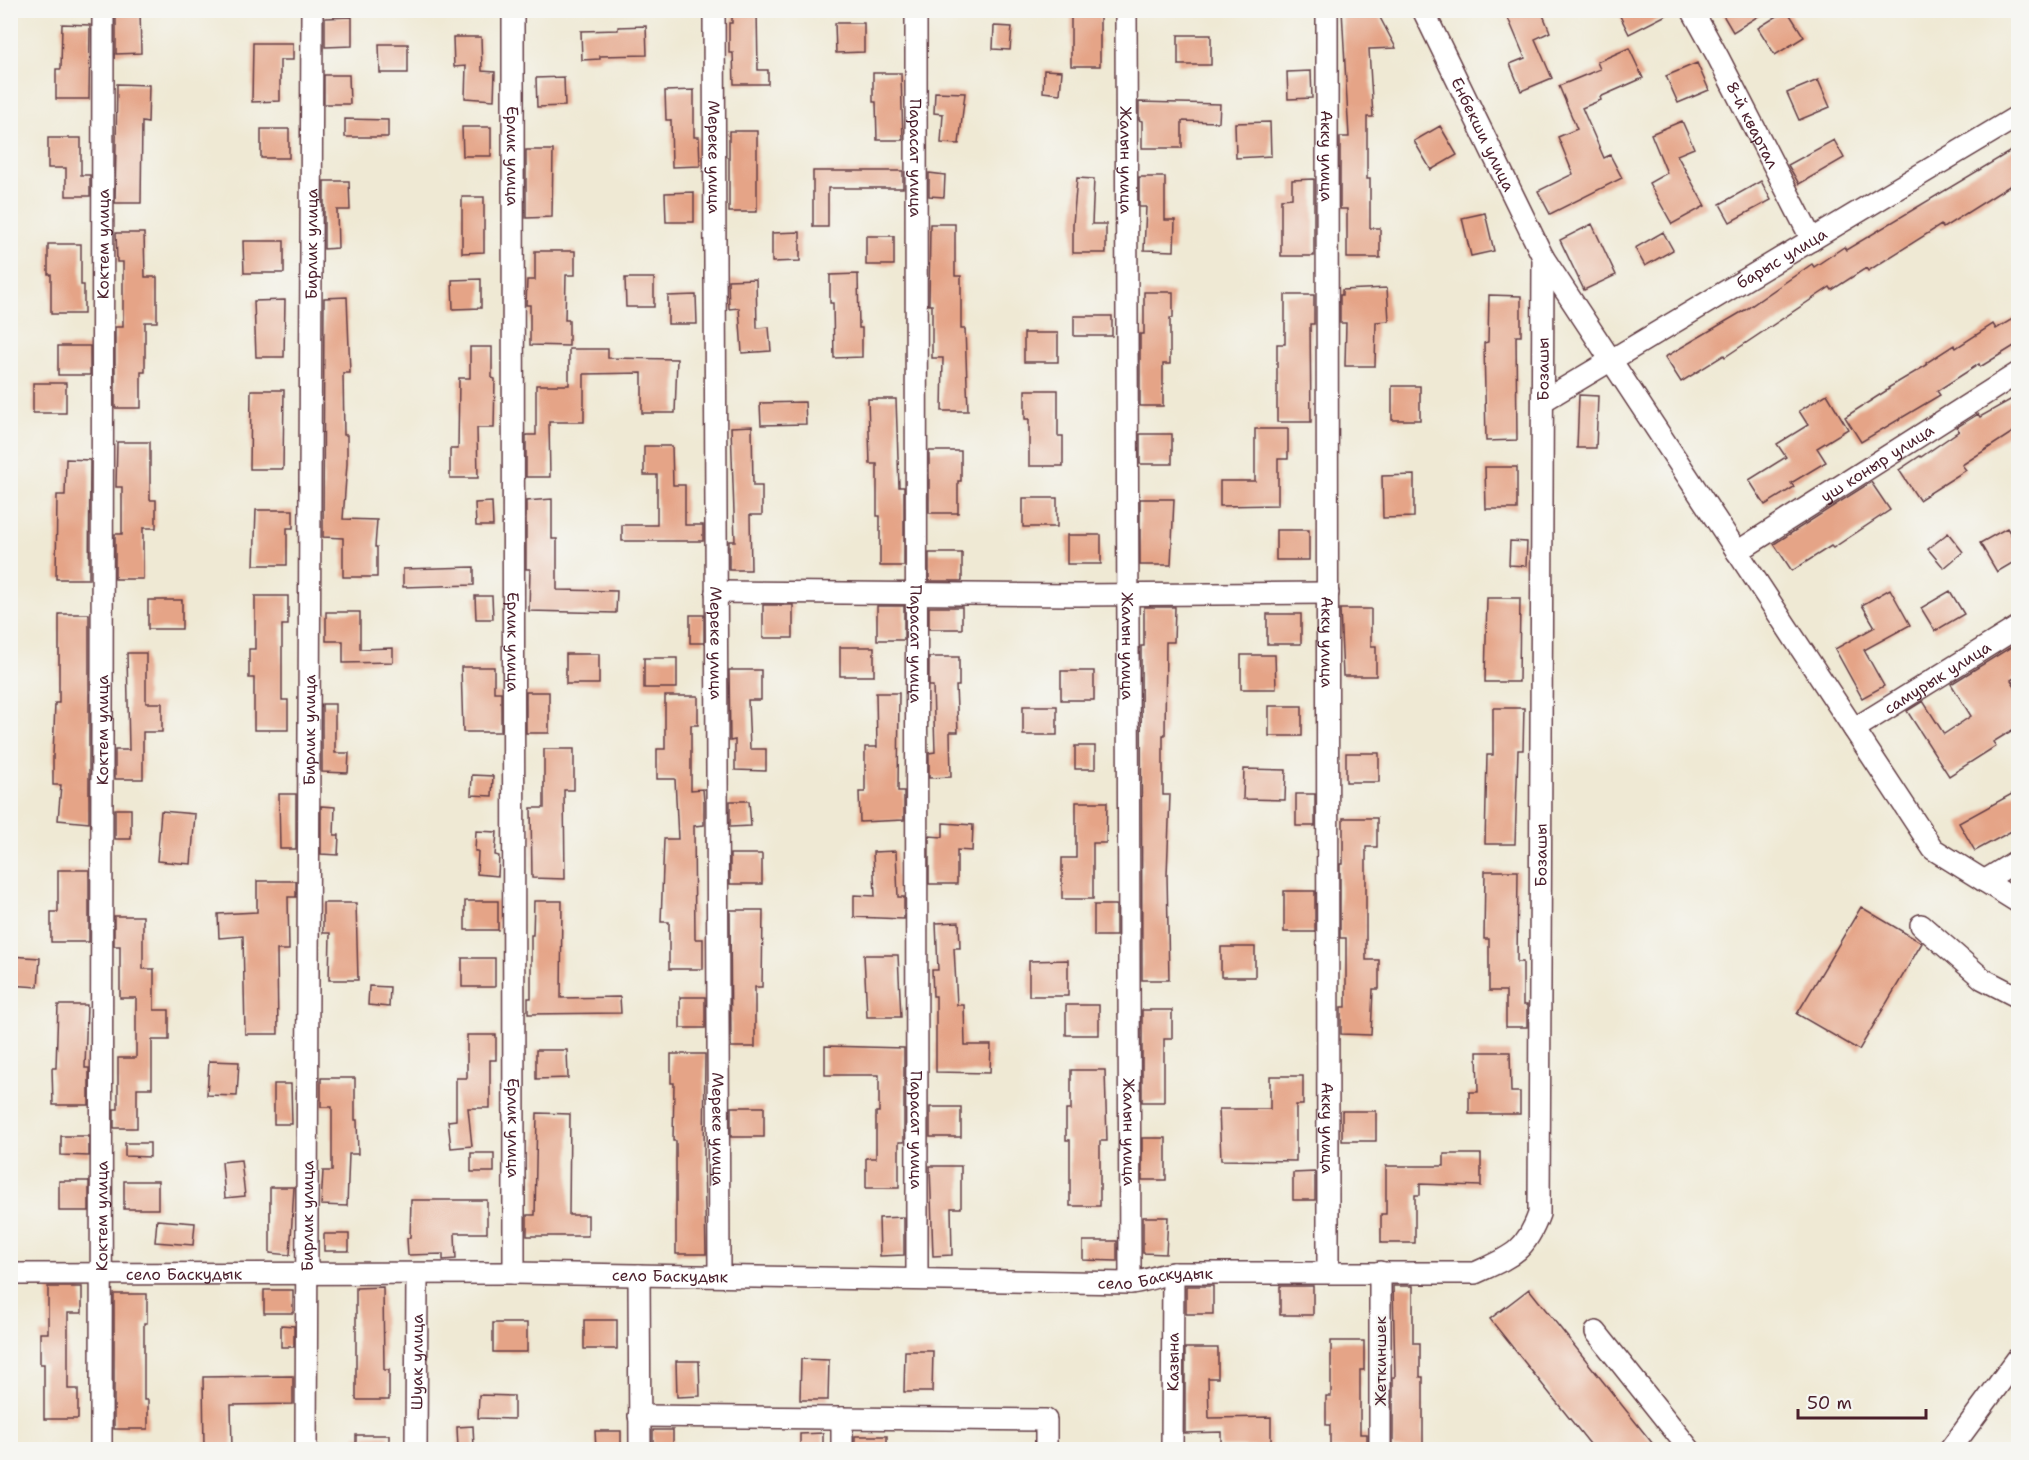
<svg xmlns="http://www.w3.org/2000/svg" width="2029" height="1460" font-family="'Shantell Sans',sans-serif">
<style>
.building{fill:#e5a487}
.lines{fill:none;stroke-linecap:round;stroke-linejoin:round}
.minor-casing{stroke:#633d44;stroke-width:24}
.minor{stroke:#fff;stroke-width:21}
.labels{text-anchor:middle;stroke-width:4.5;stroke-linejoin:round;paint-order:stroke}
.street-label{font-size:16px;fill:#4a1f2b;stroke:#f6f6f2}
</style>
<rect width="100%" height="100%" fill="#f6f6f2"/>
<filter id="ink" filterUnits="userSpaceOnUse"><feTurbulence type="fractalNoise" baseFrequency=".0167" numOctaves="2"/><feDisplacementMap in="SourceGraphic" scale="12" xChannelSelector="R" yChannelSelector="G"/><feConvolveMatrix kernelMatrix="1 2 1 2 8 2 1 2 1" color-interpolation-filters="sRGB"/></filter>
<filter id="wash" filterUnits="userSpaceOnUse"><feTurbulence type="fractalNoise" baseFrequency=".008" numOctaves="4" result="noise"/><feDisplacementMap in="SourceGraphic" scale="24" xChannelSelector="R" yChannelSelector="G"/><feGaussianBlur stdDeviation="1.35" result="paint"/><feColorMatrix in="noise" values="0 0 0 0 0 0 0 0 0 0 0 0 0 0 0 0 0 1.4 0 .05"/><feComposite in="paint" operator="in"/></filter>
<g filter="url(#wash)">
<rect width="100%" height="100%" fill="#efe9d4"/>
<g id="blocks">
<!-- building -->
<path class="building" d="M116 10H140L141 53 116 54Z
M732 10H757L758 70H768V84H734L733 53H729V23H732Z
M1071 10H1100V66H1071Z
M1342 10H1376L1396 48 1369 49 1373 117H1367V179H1370V228H1380V258H1347V209H1340V137H1349Z
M1526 10H1541L1550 32 1535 39 1552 78 1521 91 1510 64 1525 58 1508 18Z
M1617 10H1676L1629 34Z
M1720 10H1768L1733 32Z
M1787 10 1804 37 1775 55 1758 28Z
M352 17V46L325 47V18Z
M835 23H864V52L836 53Z
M62 24 90 25 89 99H56V69H61Z
M646 26 647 55 600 56V59L582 60 581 31 618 30V27Z
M994 26 1012 27 1010 50 993 49Z
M1178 35H1211V65H1178Z
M453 37H481L482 71 495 72 494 100 465 98 466 66 454 67Z
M253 43H293V60H280V101L252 102Z
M379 44H408V73H380Z
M1629 48 1643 78 1600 97 1601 100 1582 108 1604 158 1610 155 1622 178 1550 214 1538 191 1573 174 1558 137 1577 129 1559 86 1600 69 1597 62Z
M1697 63 1709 90 1678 103 1666 76Z
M1044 70 1062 71 1060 94 1043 92Z
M1311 71 1312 98 1288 99 1287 72Z
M873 73H901L903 140H877L876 102H873Z
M324 75H349L350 104H324Z
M564 77 565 106 537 107 536 78Z
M1818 80 1830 107 1799 120 1787 93Z
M117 84 149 85 148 123 142 122 141 203H115Z
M694 90V137H699L700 166 672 167 671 120H666L665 91Z
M935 92 965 93 959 144 941 143 943 114 934 113Z
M1139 102 1220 104 1219 122 1182 121V148H1142V121L1139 120Z
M345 119 388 120V137H345Z
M1682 121 1694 148 1677 155 1705 206 1672 224 1649 183 1667 173 1651 134Z
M1270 122 1271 156 1236 158 1235 123Z
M1440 126 1457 155 1431 170 1414 141Z
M462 127H491V156H463Z
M261 129H289V158H261Z
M729 131H757V212H729Z
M48 138H81V175H90V196H66V168H48Z
M1834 140 1844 158 1799 184 1788 165Z
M2019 146V180L1943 228 1941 225 1868 271 1866 268 1832 290 1830 287 1725 357 1724 355 1681 382 1665 357 1745 310 1812 264 1814 267 1844 247 1846 250Z
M526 150H553L552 217 526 218Z
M813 171H903V188H828V227H813Z
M929 173 945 175 944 197 929 196Z
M1139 177H1165V220H1175L1174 251 1144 250 1146 207H1139Z
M1077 178 1094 179 1092 224H1106V253H1073V224Z
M1314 179V256H1281V199L1292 198V180Z
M324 181H349L350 210H337L338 248 324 249Z
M1761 181 1771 200 1730 222 1720 204Z
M694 192V222H666L665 193Z
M462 197H484V252L462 253Z
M1485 213 1494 251 1471 256 1462 218Z
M930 224H955V276H961V329H965L968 411H942L943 358H932V305H929Z
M1592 224 1616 275 1584 290 1560 240Z
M800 232V261L772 262V233Z
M1663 232 1673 250 1645 266 1635 248Z
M116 233H144L145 277H157V322H145V372H141V408H115V327H123V262H117Z
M866 236H894V265H866Z
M243 241H284V273H244Z
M48 244H81V285H84V314H51V274H48Z
M535 251H575V275H566L565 320H569V346L530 345V305H526L527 280H535Z
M858 274 859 328H862V357L834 358 833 303H830V275Z
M625 278H654V307H626Z
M481 279V308L453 309 452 280Z
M756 279 757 328 769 327 771 351 742 353 739 308 729 309 728 280Z
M1387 288 1389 321 1376 322 1375 366H1345L1346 323H1340V295H1342V290Z
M1144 292H1173V318H1170V364H1163V406H1140V334H1144Z
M696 295 697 324H668V296Z
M1285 295H1314V324H1310L1311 422H1277V344H1285Z
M1489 295 1521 296V336H1516L1517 440 1486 441 1484 343 1488 342Z
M347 297 350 373H343L344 435H347V464L343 519 377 520 375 547H377V577H343V538L323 537 324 298Z
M285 300 284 357H256L254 301Z
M2019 315V343L1980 367 1979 364 1937 391 1940 395 1861 442 1845 417 1889 389 1888 388 1927 365 1926 363 1954 345 1956 348 1993 324 1996 329Z
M1074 316H1112V336H1074Z
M1024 333H1058V362H1024Z
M58 346H90V375H58Z
M470 347H492V378L495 379 494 428H477L478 478H450V449H458L459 378H470Z
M569 349H608V358L677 359 675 413H642V373L584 374V422H549L550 477H526V435H536V385H569Z
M33 383H66V413H33Z
M1392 386H1420V420H1392Z
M251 390H284L283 469H250Z
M1025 390H1058V436H1063V466H1029V419H1025Z
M1827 394 1848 429 1817 448 1826 462 1791 483 1794 487 1765 505 1749 480 1786 457 1777 444 1808 425 1799 411Z
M1579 395 1598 396 1596 448H1577Z
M2019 395V428L1962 465 1966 470 1919 500 1899 470 1920 456 1921 457 1959 431 1957 427 1978 414 1980 417Z
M868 399H896L899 487H904V566H880V516H877V464H870Z
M805 402 806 424 761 425 760 403Z
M752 426 753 486H762V515H750L751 570H729V541H735L731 427Z
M1255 429H1288V459H1278V505L1220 506V481H1255Z
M1140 434H1172V464H1140Z
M117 442H150V500H156V528H143V579H115V534H122V487H116Z
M644 446H672L673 485H685V525H703V541H622V525H657V475H644Z
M929 451H961V481H958V513H929Z
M66 459 90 460 89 579H56L57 495H65Z
M1485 467H1517V509H1486Z
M1414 475V517L1383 518 1382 476Z
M1871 482 1890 510 1833 548 1831 546 1792 571 1774 544Z
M1023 498H1057V527H1023Z
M552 499V539H557V590L617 591 616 613 529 611 530 569H526V501Z
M1140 499H1174L1171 565H1140Z
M492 502 493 526H476L475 503Z
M256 510H293V528H287V565H254Z
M2007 528 2019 547V559L1997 572 1980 543Z
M1276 530H1309V560H1276Z
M1948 533 1963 552 1944 568 1928 549Z
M1067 535H1101V564H1067Z
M1510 541 1527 542 1526 566 1509 565Z
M929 553H962V581H929Z
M474 567V585L403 587V569Z
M1890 589 1910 625 1864 650 1884 686 1862 698 1835 649 1875 627 1862 605Z
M1950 591 1964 614 1935 631 1921 608Z
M255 596H288V625H282V700H288V730H254V678H249V649H255Z
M475 596H492L493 619H476Z
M1487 598H1520L1519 682H1485Z
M148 600H182V629H148Z
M763 605H793V638H763Z
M877 606H904V640H877Z
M929 607H962V629H929Z
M1144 607H1175L1174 642H1166L1165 735H1163V795H1170L1167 875 1169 980H1142L1141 646H1144Z
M1340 609H1371V646H1376V676H1343Z
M326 612H360V649L393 648V662L343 663V641H326Z
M59 614H89V823L58 820 61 785H53V756L55 703H59Z
M1267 614H1301V644H1267Z
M690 615H704V643H690Z
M2019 642V675L2011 680 2019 692V726L1993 742 1996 746 1949 776 1907 711 1923 701 1944 734 1971 716 1951 684Z
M840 647H874V676H840Z
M127 653H146V703H162V732H143V779H115V750H129Z
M566 654H599V684H566Z
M1241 655H1275L1276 689H1241Z
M929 657H959V686H956L958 732H950L951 777 929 778V753L935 752 933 686H929Z
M644 658H677V688H644Z
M461 667H494V692H501V732H463Z
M729 670H761V700H748L750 749H766V771L735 770V740L730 741Z
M1061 671H1094V700H1061Z
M526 692H549V733H526Z
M876 693H899L898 791H904V820L860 822 859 792H865V747H877Z
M665 696H698V725H691V790L703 789 704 802V825L694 826 695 939H703V969H669V922H661L664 839H678L675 779H657V749H665Z
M322 704H335V753H349L348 773 322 772Z
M1023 706H1057V735H1023Z
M1269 706H1302V736H1269Z
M1493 708H1524L1523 750H1518L1515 844H1485L1487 755H1493Z
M1075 746H1095V769H1075Z
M544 749H574V790H564L565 879 532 878 531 808H544Z
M1346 753H1379V782H1346Z
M1244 769 1286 770 1285 800 1243 799Z
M472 775 493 776 492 796 471 795Z
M2019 790V827L1975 851 1959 823Z
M279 794H296V849H280Z
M1296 794H1315V826H1296Z
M730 801H749L751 826 730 827Z
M1076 802H1107L1106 843H1093V899H1062V858H1076Z
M321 806 335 807 334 835H339L338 855 321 854Z
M115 809H131V839H115Z
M161 811 195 814 191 864 157 861Z
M1343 818H1377V847H1366V960H1379V989H1373L1371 1035 1341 1034V1007H1346V938H1340V864H1343Z
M943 823 973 825 972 851 957 850V884H929V836L943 837Z
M476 831 497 832 495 855 499 856 498 876 477 874 478 851H475Z
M896 851 898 897H904V919L854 917V895L875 896 873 852Z
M730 854H762V884H730Z
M58 870H89V942H51V912H58Z
M1485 871H1518L1517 962H1523V1005H1527V1027H1506V991H1489V939H1484Z
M257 881H296V897H288L289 950H277L278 1034H245L243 936 219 938 218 914 257 912Z
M1284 891H1315V932H1284Z
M465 901H498V930H465Z
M534 901H562L561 998 620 997 621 1013 528 1014V998H531V935H533Z
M323 903H356L358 980H329L330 933H323Z
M1094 905H1116V936H1094Z
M1861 907 1922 943 1859 1050 1797 1014Z
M730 910H763L762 987H755V1047H731Z
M114 916H143V969H154V1010H169V1040H152V1088H137V1128H114V1109H118V1058H136V998H120V946H114Z
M959 922 960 948H954L957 1005H964L965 1045H991L990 1073 936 1072V996H933L932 970H938L936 923Z
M1221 947H1255V977H1221Z
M864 955H898L901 1017H867Z
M10 956 40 958 38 987 10 985Z
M462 958H495V987H462Z
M1068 960V996H1029V961Z
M369 986 390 987 389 1007 368 1005Z
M680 997H705V1028H680Z
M58 1005H87L85 1068H89V1105H53L52 1068H56Z
M1066 1005H1099V1035H1066Z
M1142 1010H1172V1039H1164V1102H1142Z
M467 1035H496V1060H490V1108H468L472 1146 451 1148 448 1121 456 1120V1078H467Z
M825 1046 904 1048V1142H899V1188H866V1158H876V1112H879V1075H825Z
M536 1050H567L568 1078 536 1079Z
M1477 1052H1510L1511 1092H1520V1114H1469V1092H1478Z
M671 1054H705L704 1160 706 1254H676V1141H673L674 1083H671Z
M209 1061 239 1062 237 1096 207 1095Z
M1071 1070H1105L1107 1141H1100V1206H1070V1140H1066V1110H1071Z
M1270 1076H1303V1105H1296V1161L1221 1160 1219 1109H1270Z
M321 1078H355V1120H357L358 1154H349L347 1206 321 1205 323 1171H332V1107H321Z
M274 1084H291L292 1124H274Z
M731 1107H764V1137H731Z
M930 1107H961V1137H930Z
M1342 1111H1376V1141H1342Z
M537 1113 570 1114 569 1215H588V1236H527V1215H535Z
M61 1136H89V1156L61 1155Z
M1142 1138H1166V1180H1142Z
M125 1143H150V1157L125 1156Z
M471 1153H494V1172H471Z
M1444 1154H1481V1186L1420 1184V1195H1415V1243H1381V1214H1386V1166H1444Z
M241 1160 245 1196 225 1198 222 1162Z
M930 1166H961V1208H951L952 1255 933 1256Z
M1315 1172V1200H1293V1173Z
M59 1181H89V1211H59Z
M124 1181H158V1209H124Z
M270 1187H294L290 1255 270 1253Z
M411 1200H487V1233H455L456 1259 443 1260V1254L408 1255 407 1238H410Z
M904 1217V1255L880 1256 879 1218Z
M1143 1217H1168L1166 1254 1143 1253Z
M157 1220 195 1223 193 1245 155 1242Z
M324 1234H349V1251H324Z
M1083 1241H1117V1261L1083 1260Z
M1186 1286H1213V1314H1186Z
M1280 1286H1313V1315H1280Z
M1393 1286H1413V1343H1420V1377H1423V1449H1393V1377H1395Z
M48 1287H82V1313H68V1389H78V1419H44V1364H40V1333H48Z
M383 1287 384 1370H389V1400H356V1288Z
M1529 1289 1657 1449H1594L1490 1319Z
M264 1290H293V1313H264Z
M114 1294H147V1323H144V1400H148V1429H114Z
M584 1320H617V1349H584Z
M493 1323H527V1352H493Z
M281 1325 294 1326V1347H281Z
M1331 1341H1364V1370H1360V1434H1367V1449H1330V1425H1326V1396H1331Z
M1185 1348H1218V1378H1208L1209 1418 1271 1417V1447H1221V1432L1185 1433Z
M905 1351H933L932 1392H904Z
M801 1359 829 1360 828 1400H800Z
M676 1361H699L700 1396 677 1397Z
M293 1376V1404L231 1405 232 1449H204L203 1377Z
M479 1395 514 1396V1419L478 1418Z
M473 1426 474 1448 458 1449 457 1427Z
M653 1430H673V1449H653Z
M595 1431H621V1449H596Z
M823 1433V1449H800V1434Z
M356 1435H389V1449H356Z
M855 1436H887V1449H855Z"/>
</g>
</g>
<g filter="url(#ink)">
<use href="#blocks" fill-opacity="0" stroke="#633d44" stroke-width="1.5"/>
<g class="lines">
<defs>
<g id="minor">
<path id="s1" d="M513 10 514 1273"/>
<path id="s2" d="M714 10 719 1275"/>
<path id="s3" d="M916 10 917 1279"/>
<path id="s4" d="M1126 10 1130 1283"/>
<path id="s5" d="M1327 10 1328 1272"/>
<path id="s6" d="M1423 10 1543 257 1933 849 2018 902"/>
<path id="s7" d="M1692 10 1718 57 1812 240"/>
<path id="s8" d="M1543 401 2018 116"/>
<path id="s9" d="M1737 552 2018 373"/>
<path d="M716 592 1078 595 1328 593"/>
<path id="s10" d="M1854 729 2018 627"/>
<path d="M1984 881 2018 860"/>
<path d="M1921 925 1983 979 2018 997"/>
<path id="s11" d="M10 1274 514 1273 1130 1283C1145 1282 1158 1275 1173 1273H1475C1510 1257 1525 1253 1539 1214L1543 257"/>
<path d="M639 1275 640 1450"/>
<path d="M1596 1332 1690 1450"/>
<path d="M639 1416 1046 1420V1450"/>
<path d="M842 1418V1450"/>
<path id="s12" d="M101 1450 103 10"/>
<path id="s13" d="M306 1450 312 10"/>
<path id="s14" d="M416 1450 417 1274"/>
<path id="s15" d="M1172 1450 1173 1273"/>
<path d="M1380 1450V1272"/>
<path d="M1950 1450 2018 1358"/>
</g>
</defs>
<!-- minor casing -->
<use href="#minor" class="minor-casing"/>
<!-- minor -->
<use href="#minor" class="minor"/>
</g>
</g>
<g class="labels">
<!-- street labels -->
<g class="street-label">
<text dy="6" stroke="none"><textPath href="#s7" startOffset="130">8-й квартал</textPath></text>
<text dy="6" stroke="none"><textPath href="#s6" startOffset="138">Енбекши улица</textPath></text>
<text dy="6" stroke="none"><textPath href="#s5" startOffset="146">Акку улица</textPath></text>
<text dy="6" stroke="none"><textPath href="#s1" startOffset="146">Ерлик улица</textPath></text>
<text dy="6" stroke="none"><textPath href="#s2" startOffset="147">Мереке улица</textPath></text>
<text dy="6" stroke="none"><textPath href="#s3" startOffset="148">Парасат улица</textPath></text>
<text dy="6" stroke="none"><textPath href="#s4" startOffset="150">Жалын улица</textPath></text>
<text dy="6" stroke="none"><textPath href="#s12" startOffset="1206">Коктем улица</textPath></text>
<text dy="6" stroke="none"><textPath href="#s13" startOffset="1206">Бирлик улица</textPath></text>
<text dy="6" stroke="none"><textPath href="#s8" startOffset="278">барыс улица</textPath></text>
<text dy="6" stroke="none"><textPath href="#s11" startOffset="2402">Бозашы</textPath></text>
<text dy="6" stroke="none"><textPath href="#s9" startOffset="166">уш коныр улица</textPath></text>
<text dy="6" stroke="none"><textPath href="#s5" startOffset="632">Акку улица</textPath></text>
<text dy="6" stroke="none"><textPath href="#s1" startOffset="632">Ерлик улица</textPath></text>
<text dy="6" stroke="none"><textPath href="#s2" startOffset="633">Мереке улица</textPath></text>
<text dy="6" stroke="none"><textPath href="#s3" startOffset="634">Парасат улица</textPath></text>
<text dy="6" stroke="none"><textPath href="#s4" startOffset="636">Жалын улица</textPath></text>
<text dy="6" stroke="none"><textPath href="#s10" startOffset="98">самурык улица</textPath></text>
<text dy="6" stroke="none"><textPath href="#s12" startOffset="720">Коктем улица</textPath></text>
<text dy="6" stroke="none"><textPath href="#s13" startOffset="720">Бирлик улица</textPath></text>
<text dy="6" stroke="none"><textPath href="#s11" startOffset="1916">Бозашы</textPath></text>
<text dy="6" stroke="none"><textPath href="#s5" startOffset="1118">Акку улица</textPath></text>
<text dy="6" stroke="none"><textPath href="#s1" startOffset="1118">Ерлик улица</textPath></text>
<text dy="6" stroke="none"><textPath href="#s2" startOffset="1119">Мереке улица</textPath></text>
<text dy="6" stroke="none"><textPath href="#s3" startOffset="1120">Парасат улица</textPath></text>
<text dy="6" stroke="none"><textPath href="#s4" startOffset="1122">Жалын улица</textPath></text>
<text dy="6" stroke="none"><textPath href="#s12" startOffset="234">Коктем улица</textPath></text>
<text dy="6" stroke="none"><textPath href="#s13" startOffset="234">Бирлик улица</textPath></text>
<text dy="6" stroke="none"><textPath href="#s11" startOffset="174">село Баскудык</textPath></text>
<text dy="6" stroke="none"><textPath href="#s11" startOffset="660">село Баскудык</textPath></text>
<text dy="6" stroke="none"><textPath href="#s11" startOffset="1146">село Баскудык</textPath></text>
<text dy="6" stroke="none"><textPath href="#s15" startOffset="88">Казына</textPath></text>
<text transform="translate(1380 1361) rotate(-90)" y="6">Жеткиншек</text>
<text dy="6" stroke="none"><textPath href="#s14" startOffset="88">Шуак улица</textPath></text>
</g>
</g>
<!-- margin -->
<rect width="2029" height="1460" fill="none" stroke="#f6f6f2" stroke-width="36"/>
<!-- scale -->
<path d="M1798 1409v9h128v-9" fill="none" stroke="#4a1f2b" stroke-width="3"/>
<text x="1807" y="1409" font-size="18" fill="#4a1f2b" stroke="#f6f6f2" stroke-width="4.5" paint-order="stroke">50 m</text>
</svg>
